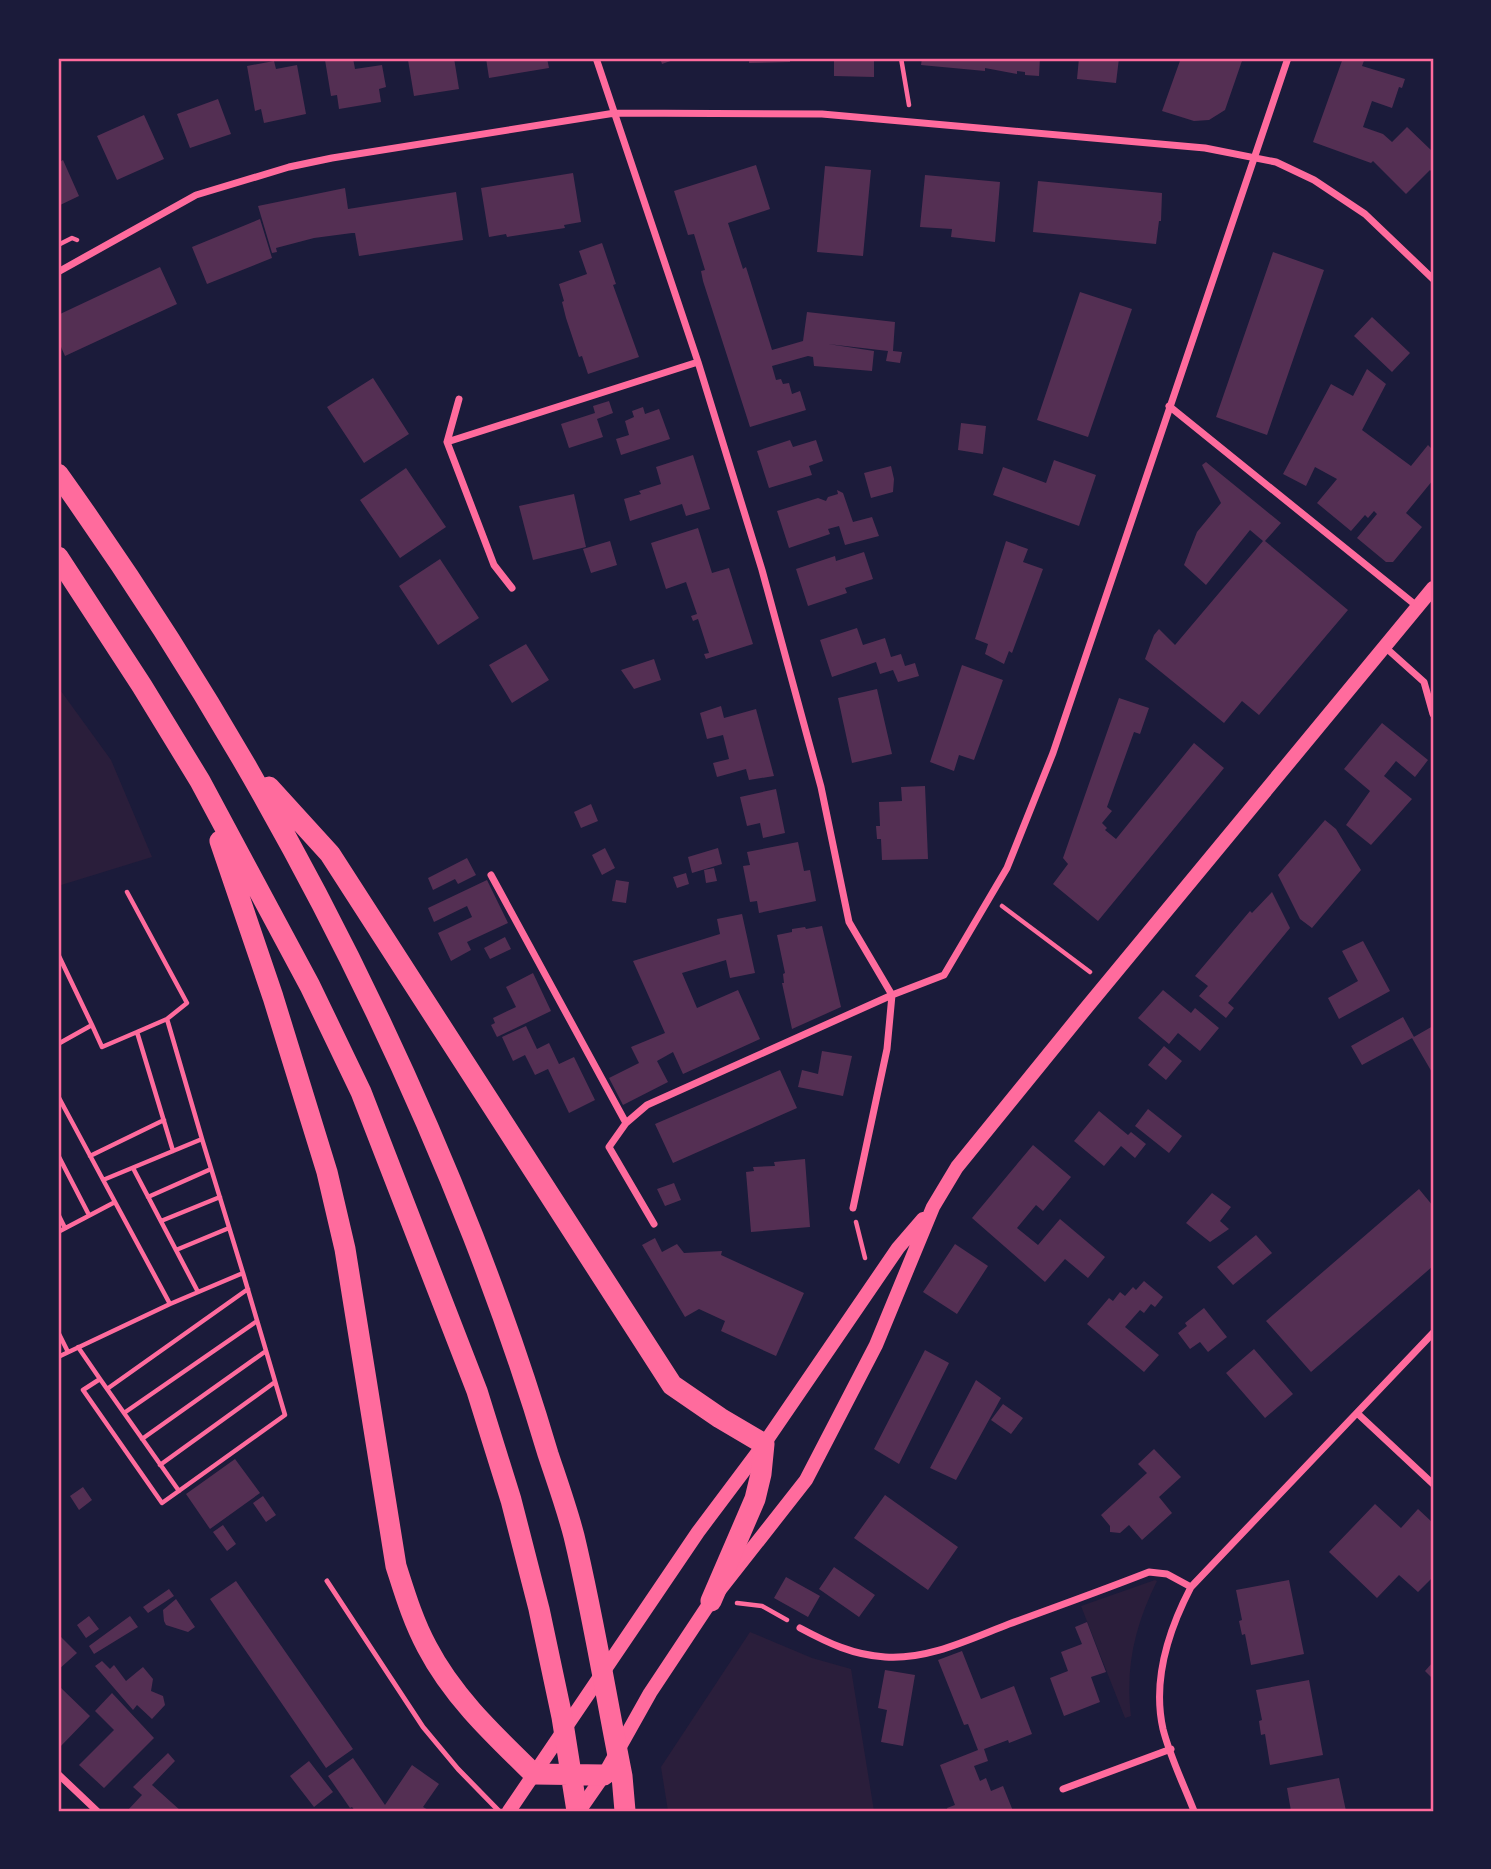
<svg xmlns="http://www.w3.org/2000/svg" width="1491" height="1869" font-family="'Noto Serif',serif">
<style>
.green{fill:#2a1e3b}
.building{fill:#542f53}
.lines{fill:none;stroke-linecap:round;stroke-linejoin:round}
.path{stroke:#ff6b9d;stroke-width:4.5}
.service{stroke:#ff6b9d;stroke-width:5}
.minor{stroke:#ff6b9d;stroke-width:7}
.secondary{stroke:#ff6b9d;stroke-width:14}
.motorway{stroke:#ff6b9d;stroke-width:21}
.neatline{fill:none;stroke:#ff6b9d;stroke-width:2.5}
</style>
<rect width="100%" height="100%" fill="#1b1b3a"/>
<!-- green -->
<path class="green" d="M58 687 111 760 152 857 58 886Z
M1155 1580 1157 1581C1135 1625 1125 1667 1131 1716L1125 1718 1081 1606Z
M750 1632 812 1658 851 1669 874 1811H668L661 1767Z"/>
<!-- building -->
<path class="building" d="M341 58H353L355 69 382 65 386 87 379 89 381 102 339 109 337 95 331 96 325 60Z
M418 58H454L459 89 414 96 408 60Z
M486 58H547L549 68 489 78Z
M660 58H679L662 64Z
M749 58H790V62L749 63Z
M834 58H874V77L834 76Z
M922 58H1040L1039 76 1025 75V72L1017 71V74L985 68V71L921 65Z
M1079 58H1119L1116 83 1077 79Z
M1181 58H1243L1225 110 1209 120 1194 121 1162 111Z
M1343 58H1365L1362 66 1405 79 1402 88 1399 87 1392 108 1372 101 1363 127 1383 134 1392 142 1407 127 1433 152V173L1430 170 1406 194 1373 161 1371 163 1313 142Z
M274 61 276 69 297 65 306 114 264 123 261 109 255 111 247 66Z
M218 99 231 134 190 148 177 114Z
M144 115 164 159 117 180 97 136Z
M63 160 79 196 58 206V163Z
M756 165 770 209 728 223 743 269 746 267 772 350 803 341 807 312 895 322 893 351 902 352 900 363 886 361 888 351 828 344 874 351 872 371 814 366 813 357 808 356 772 366 776 380 781 379 783 384 789 383 792 394 800 391 806 410 750 427 703 281 701 271 705 270 694 234 688 235 674 191Z
M825 166 871 170 863 256 817 252Z
M573 173 581 222 564 225 565 228 507 237 506 234 489 237 481 188Z
M925 175 1000 182 995 242 951 237 952 229 920 227Z
M1038 181 1162 193 1161 221H1159L1156 244 1033 232Z
M345 188 348 209 456 192 463 240 359 256 355 233H352L314 238 276 248 277 252 272 253 258 206Z
M260 219 272 258 207 284 192 247Z
M602 243 616 284 613 285 639 357 588 374 582 356 579 357 566 318 562 302 564 301 559 284 587 274 579 251Z
M1273 252 1324 270 1267 435 1216 417Z
M160 267 177 304 65 356 58 340V315Z
M1080 292 1132 309 1088 437 1037 420Z
M1372 317 1410 353 1392 372 1354 336Z
M1367 369 1386 384 1362 430 1411 466 1428 445 1433 450V480L1406 513 1422 527 1393 562H1386L1357 538 1377 514 1374 511 1368 518 1365 515 1351 531 1317 503 1337 479 1315 467 1306 486 1283 474 1331 384 1353 396Z
M373 378 409 434 364 463 327 407Z
M609 401 613 413 597 419 603 437 569 448 561 424 595 413 593 406Z
M643 407 645 414 659 409 670 439 621 455 616 439 629 435 625 421 634 417 632 411Z
M961 423 986 426 983 454 958 450Z
M790 440 793 447 816 440 823 461 809 466 812 475 769 488 757 451Z
M693 455 710 509 686 516 682 504 630 521 624 499 641 494 639 491 661 484 656 467Z
M1054 460 1096 475 1079 526 993 495 1003 467 1046 483Z
M1206 462 1281 523 1265 541 1348 610 1259 715 1242 701 1224 723 1145 659 1154 635 1159 629 1175 645 1263 541 1250 530 1206 585 1184 565 1197 532 1221 503 1202 465Z
M891 466 894 479 893 492 871 498 864 473Z
M406 468 446 527 400 558 360 500Z
M837 490 843 493 853 522 872 517 879 536 845 545 839 526 828 529 830 534 789 548 777 511 818 498 826 501 828 497 838 494Z
M574 494 586 547 533 560 519 506Z
M698 528 712 573 729 568 753 644 706 659 704 654 709 653 698 619 693 621 691 616 697 614 686 582 666 589 651 543Z
M610 541 617 565 591 573 583 549Z
M1006 541 1028 549 1023 562 1043 569 1012 653 1009 651 1004 664 985 654 988 644 975 639Z
M864 552 873 579 845 588 847 593 808 606 796 569 835 556 836 561Z
M440 559 479 618 438 645 399 586Z
M857 628 863 645 885 638 891 657 901 654 905 666 915 663 919 676 898 682 893 670 880 674 876 662 832 677 820 640Z
M526 644 549 680 512 703 489 665Z
M654 659 661 680 634 689 621 670Z
M962 665 1003 680 974 760 959 755 954 771 930 762Z
M877 689 892 754 852 763 838 698Z
M1119 698 1149 708 1140 734 1134 732 1107 807 1112 811 1102 823 1107 828 1105 830 1116 839 1194 743 1224 768 1098 921 1053 884 1068 864 1063 858Z
M721 706 724 718 756 709 774 776 749 780 746 769 717 777 713 763 729 759 723 735 707 739 700 713Z
M1382 723 1428 760 1415 777 1396 761 1384 776 1412 799 1371 845 1346 825 1370 791 1344 769Z
M925 786 928 859 882 860 881 839H877L876 826H880L879 802 902 801 901 787Z
M776 789 785 833 763 838 760 823 747 826 740 797Z
M591 804 598 821 581 828 574 812Z
M1325 820 1336 829 1361 870 1312 928 1300 919 1278 875Z
M798 842 804 871 810 870 816 901 759 913 757 901 750 902 743 866 750 865 747 852Z
M605 848 615 868 602 875 592 855Z
M718 848 722 864 692 873 688 857Z
M467 858 476 875 458 884 455 879 433 890 428 878Z
M714 868 717 881 706 883 704 870Z
M686 873 689 884 677 888 673 877Z
M487 880 508 923 467 942 471 950 451 961 438 933 472 917 467 906 434 922 428 908Z
M616 880 629 882 626 903 612 901Z
M1272 892 1290 928 1228 1003 1234 1008 1226 1018 1199 996 1208 986 1195 976 1250 911 1252 913Z
M742 914 755 973 730 978 726 960 682 973 697 1008 738 990 760 1039 683 1074 673 1052 657 1061 668 1082 623 1105 609 1078 639 1063 631 1047 665 1033 633 961 720 934 717 919Z
M822 926 841 1007 792 1029 782 983H784L783 974 785 973 777 935 792 932V929L805 927 806 929Z
M505 937 511 949 490 959 484 948Z
M1363 941 1390 991 1339 1019 1328 998 1358 981 1342 951Z
M533 973 551 1011 497 1037 491 1025 495 1023 493 1018 516 1007 506 987Z
M1163 990 1191 1013 1195 1008 1219 1028 1200 1051 1178 1033 1169 1044 1138 1018Z
M1403 1017 1414 1037 1362 1065 1351 1046Z
M526 1026 537 1049 549 1043 559 1064 574 1057 595 1100 569 1113 548 1069 535 1075 525 1055 513 1061 502 1037Z
M1433 1026V1074L1412 1038Z
M1164 1046 1182 1061 1166 1080 1148 1065Z
M822 1051 852 1056 843 1096 798 1087 802 1070 818 1074Z
M780 1070 797 1108 673 1163 655 1124Z
M1148 1109 1182 1136 1169 1153 1135 1126Z
M1099 1111 1128 1135 1131 1132 1146 1144 1135 1158 1121 1146 1104 1166 1074 1141Z
M1033 1145 1071 1177 1043 1211 1036 1205 1017 1228 1038 1245 1060 1219 1105 1257 1088 1278 1065 1259 1045 1282 972 1218Z
M805 1159 810 1227 751 1232 746 1172 754 1171 753 1167 775 1166 774 1162Z
M674 1183 681 1200 665 1206 657 1189Z
M1419 1189 1433 1206V1266L1311 1372 1266 1321Z
M1212 1193 1231 1207 1220 1221 1229 1229 1210 1242 1186 1223Z
M1256 1235 1272 1253 1233 1285 1217 1267Z
M655 1238 662 1252 677 1244 684 1253 722 1251 721 1255 804 1293 776 1356 721 1331 725 1321 699 1309 685 1317 642 1245Z
M955 1244 988 1266 957 1314 923 1292Z
M1144 1281 1163 1297 1155 1307 1151 1304 1144 1313 1140 1310 1125 1327 1159 1355 1144 1372 1087 1324 1109 1298 1113 1301 1120 1292 1125 1296 1133 1287 1136 1290Z
M1204 1308 1227 1337 1208 1352 1200 1342 1190 1349 1178 1333 1187 1326 1185 1323Z
M1254 1349 1293 1394 1265 1418 1226 1373Z
M925 1350 949 1363 899 1464 874 1449Z
M976 1380 1001 1398 956 1480 930 1468Z
M1003 1404 1023 1418 1011 1434 991 1420Z
M1154 1449 1181 1477 1159 1497 1172 1513 1142 1540 1129 1525 1120 1533 1110 1532V1526L1101 1515 1147 1473 1138 1464Z
M235 1459 260 1493 210 1529 186 1494Z
M83 1487 92 1500 79 1510 70 1496Z
M885 1495 958 1547 928 1590 854 1538Z
M263 1496 276 1515 266 1522 253 1503Z
M1375 1504 1401 1528 1418 1509 1433 1523V1577L1418 1592 1399 1575 1377 1598 1329 1552Z
M223 1525 236 1544 227 1551 213 1532Z
M834 1567 875 1595 859 1617 819 1589Z
M786 1577 820 1596 808 1617 774 1598Z
M1289 1580 1304 1654 1251 1665 1245 1634 1242 1635 1239 1621 1242 1620 1236 1590Z
M236 1581 353 1749 326 1768 210 1599Z
M169 1589 174 1596 148 1613 143 1607Z
M176 1599 195 1627 188 1632 166 1625 164 1621 163 1610Z
M89 1616 99 1629 86 1638 77 1625Z
M130 1616 138 1627 94 1654 89 1646Z
M1087 1622 1106 1672 1091 1677 1100 1702 1064 1716 1050 1678 1068 1671 1061 1652 1082 1644 1075 1627Z
M60 1636 77 1653 58 1670V1638Z
M962 1651 981 1699 1014 1686 1032 1734 1009 1743 1008 1740 984 1749 988 1761 974 1766 980 1781 986 1778 991 1791 1003 1786 1013 1811H948L947 1808 955 1805 940 1765 978 1750 968 1724 964 1725 938 1660Z
M102 1661 110 1669 114 1665 126 1681 143 1667 153 1679 151 1691 163 1696 165 1705 152 1719 137 1705 133 1710 95 1666Z
M1433 1662V1679L1425 1671Z
M885 1670 915 1675 903 1746 881 1742 887 1710 878 1708Z
M1309 1680 1323 1755 1270 1765 1265 1734 1261 1735 1259 1721 1262 1720 1256 1690Z
M60 1687 90 1716 60 1747 58 1744V1689Z
M112 1693 154 1738 104 1788 79 1765 114 1730 95 1711Z
M168 1753 175 1761 152 1785 181 1811H127L142 1795 133 1787Z
M353 1758 385 1805 412 1765 439 1784 423 1807 430 1811H355L352 1807 350 1808 328 1776Z
M309 1761 333 1792 314 1807 290 1776Z
M1339 1778 1346 1811H1291L1287 1788Z"/>
<g class="lines">
<!-- path -->
<path class="path" d="M901 58 909 105
M58 245 72 238 77 240
M127 892 187 1003 167 1019 137 1032 173 1151
M1002 906 1090 972
M58 954 92 1025
M167 1019 202 1139
M58 1044 92 1025 102 1047 137 1032
M58 1096 115 1202
M58 1155 89 1215
M90 1156 164 1120
M133 1168 198 1292
M103 1180 202 1139 243 1273 170 1304
M148 1197 211 1169
M58 1214 65 1228
M161 1221 220 1197
M856 1222 865 1258
M58 1232 115 1202 170 1304 58 1357
M176 1250 229 1228
M58 1332 68 1352
M78 1347 100 1379 83 1390 162 1503 285 1415 243 1273
M100 1379 179 1491
M107 1389 248 1289
M124 1413 257 1321
M142 1439 266 1351
M160 1465 275 1382
M737 1603 762 1606 787 1620"/>
<!-- service -->
<path class="service" d="M327 1581 423 1727 458 1769 499 1811"/>
<!-- minor -->
<path class="minor" d="M596 58 698 362 762 570 821 787 849 922 892 995 647 1105 626 1123 609 1147 654 1224
M58 272 196 195 289 167 332 158 615 113 822 114 1205 148 1276 162 1314 180 1365 214 1433 279
M459 399 447 442 494 565 512 588
M1169 406 1418 607
M447 442 698 362
M1385 647 1424 682 1433 714
M491 875 626 1123
M853 1208 887 1049 892 995 944 975 1007 868 1053 753 1288 58
M1357 1413 1433 1484
M800 1628C828 1643 853 1655 885 1657 928 1660 970 1639 1009 1624 1056 1607 1103 1590 1149 1572L1167 1574 1191 1587
M58 1774 97 1811
M1063 1789 1171 1749
M1194 1811C1184 1785 1170 1757 1163 1729 1152 1680 1168 1631 1191 1587L1433 1333"/>
<!-- secondary -->
<path class="secondary" d="M509 1811 698 1532 764 1444 898 1248 923 1219
M579 1811 604 1775 650 1693 711 1601 806 1480 876 1345 933 1207 957 1167 1082 1013 1433 588"/>
<!-- motorway -->
<path class="motorway" d="M58 474C227 711 367 966 473 1236 501 1308 526 1380 548 1454 557 1481 567 1509 574 1536 593 1615 606 1696 622 1776L625 1811
M58 557 142 686 200 781 310 986 361 1092 477 1391 511 1500 539 1609 562 1717 577 1811
M269 787 330 854 672 1385 720 1418 764 1444 761 1474 755 1499 711 1601
M220 841 273 997 327 1172 345 1249 396 1566C405 1594 413 1621 427 1647 453 1697 494 1735 534 1774L604 1775"/>
</g>
<!-- border -->
<rect width="1491" height="1869" fill="none" stroke="#1b1b3a" stroke-width="119"/>
<rect x="60" y="60" width="1372" height="1750" class="neatline"/>
</svg>
